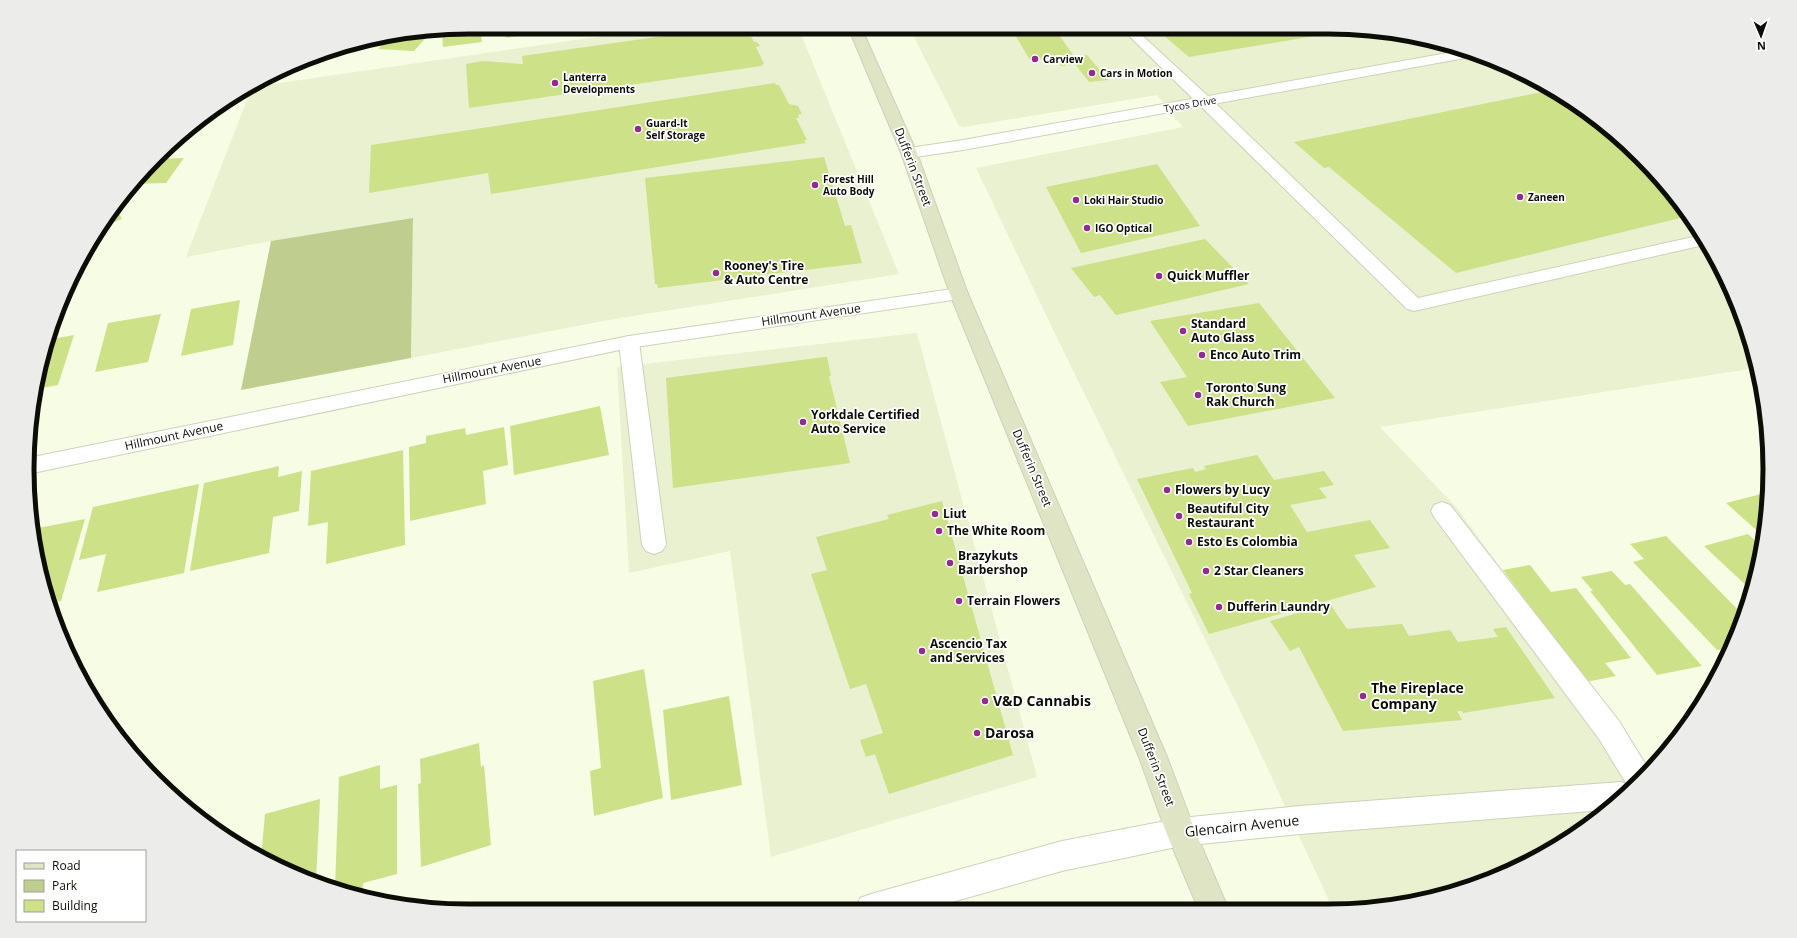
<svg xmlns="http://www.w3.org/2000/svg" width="1797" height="938" font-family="'Open Sans',sans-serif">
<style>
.built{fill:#e9f1d1}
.green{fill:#bfce8f}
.building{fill:#cce188}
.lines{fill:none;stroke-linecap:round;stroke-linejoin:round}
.service-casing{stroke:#cbd2ba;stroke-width:2}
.minor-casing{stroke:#cbd2ba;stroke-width:2}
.tertiary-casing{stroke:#cbd2ba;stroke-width:2}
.secondary-casing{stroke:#cbd2ba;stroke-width:2}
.service{fill:#fff;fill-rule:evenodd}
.minor{fill:#fff;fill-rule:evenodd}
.tertiary{fill:#fff;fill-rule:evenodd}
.secondary{fill:#dee4c4;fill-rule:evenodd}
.poi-dot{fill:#932b8f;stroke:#fff;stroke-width:1.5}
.labels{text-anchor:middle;stroke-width:3.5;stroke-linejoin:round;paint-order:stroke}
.far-poi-label{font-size:10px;font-weight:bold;fill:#0c0e06;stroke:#fff;text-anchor:start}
.far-street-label{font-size:10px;fill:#0c0e06;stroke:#fff}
.street-label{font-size:12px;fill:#0c0e06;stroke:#fff}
.poi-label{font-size:12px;font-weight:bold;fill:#0c0e06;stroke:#fff;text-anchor:start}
.near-poi-label{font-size:14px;font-weight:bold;fill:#0c0e06;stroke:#fff;text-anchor:start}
.near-street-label{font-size:14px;fill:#0c0e06;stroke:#fff}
.rim{fill:none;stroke:#0c0e06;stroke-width:5}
</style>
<rect width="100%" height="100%" fill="#f6fde4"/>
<!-- built -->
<path class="built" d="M630 27H798L899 274 614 319 411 358 413 219 271 241 186 257 252 87 631 32Z
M909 27 1357 28 1443 42 1524 73 1597 118 1660 178 1711 248 1747 327 1756 368 1380 427 1457 508 1601 708 1645 774 1574 836 1497 877 1386 907H1332L1252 735 1059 342 976 168 1183 127 1157 95 964 127 959 126Z
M917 333 1037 777 771 857 730 551 629 573 617 367Z"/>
<!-- green -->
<path class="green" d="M413 218 411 358 241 390 271 241Z"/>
<!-- building -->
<path class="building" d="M469 27H480L482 42 443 47 442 33 448 32V29Z
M496 27H541L545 30 507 38Z
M727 27H746L754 42H757L760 46 756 47 764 64 761 66 469 108 466 64 482 61 523 64 522 56Z
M1155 28H1354L1356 29 1189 57Z
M1055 29 1073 55 1030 60 1014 33Z
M432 31 414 51 378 49 391 35Z
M381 36 363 47 351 44Z
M1087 55 1108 80 1089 82 1075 64 1061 66 1056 59Z
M775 83 776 85H779L789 104 798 106 802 114 798 115 799 118H796L807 140H804L806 143 491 194 488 173 369 193 371 145Z
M1552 90 1597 118 1660 178 1688 216 1456 273 1329 167 1324 168 1294 142Z
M824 157 845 226 851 225 862 263 658 288 657 284H655L645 178Z
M184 158 166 183 132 184 156 159Z
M1157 164 1200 226 1081 253 1046 187Z
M115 206 122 219 100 227 101 224Z
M1205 239 1249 284 1116 315 1100 295 1094 297 1071 268Z
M240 300 233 345 181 356 191 309Z
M1259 303 1335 398 1188 426 1160 382 1187 377 1150 321Z
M161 314 148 362 95 372 108 323Z
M74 335 58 385 36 389 42 355 47 340Z
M824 357H827L831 376H829L850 463 673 488 666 378Z
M600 406 609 455 514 475 510 426Z
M504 427 508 465 483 471 486 504 410 521 409 447 426 443V436L465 428 466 435Z
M403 450 405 545 326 564 328 522 308 526 311 471Z
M1257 455 1274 480 1324 471 1334 485 1319 488 1327 498 1290 505 1307 532 1370 520 1390 548 1354 555 1376 587 1209 634 1189 594 1192 593 1137 479 1193 468 1195 472 1206 469 1204 466Z
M279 466 278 477 302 471 299 511 273 517 269 553 190 571 204 483Z
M199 484 184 573 97 592 106 554 79 560 93 507Z
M1769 492V498L1763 536 1726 503Z
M942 501 1013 755 889 794 875 754 866 757 860 740 883 733 866 684 850 689 811 574 827 570 816 537 889 519 887 515Z
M85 519 61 601 49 603 42 583 33 529Z
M1748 534 1761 546 1752 591 1704 546Z
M1666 536 1743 615 1729 653 1725 649 1717 650 1633 562 1644 559 1630 544Z
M1530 565 1551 592 1576 588 1631 658 1605 663 1616 676 1586 682 1503 570Z
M1612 571 1625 585 1630 584 1702 666 1657 675 1590 591H1593L1581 577Z
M1330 604 1347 629 1402 624 1409 636 1450 630 1458 642 1498 637 1493 629 1506 627 1555 698 1463 713 1462 711H1457L1462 720 1343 731 1299 647 1290 651 1270 621Z
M644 669 663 798 594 816 590 771 601 768 593 681Z
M729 696 742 785 671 800 663 710Z
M479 743 481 767 484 765 491 845 421 867 418 784 421 783 420 759Z
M380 765V789L397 785V874L363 883 362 897 335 888 339 777Z
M320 799 316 881 273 865 261 858 265 814Z"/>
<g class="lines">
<defs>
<path id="service" d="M1121 28H1134L1210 98 1418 298 1702 235 1708 244 1414 311 1407 309Z
M629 336 636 338 639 342 666 545 662 551 654 554 646 551 642 545 619 342 622 338Z
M1442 502 1450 505 1619 721 1649 770 1629 788 1599 739 1434 517 1431 511 1434 505Z"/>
<path id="minor" d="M1464 50 1476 55 1470 57 963 150 909 158 903 156 901 153 903 150 909 148 963 140Z
M959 288 966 290 968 294 966 298 629 348 28 474V458L629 336Z"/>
<path id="tertiary" d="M1621 782 1631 786 1604 810 1300 834 1181 846 1062 871 927 909H856L860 898 871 894 1062 841 1181 818 1300 806Z"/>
<path id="secondary" d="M848 27H861L917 153 968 294 1167 757 1195 831 1228 908H1198L1166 832 1139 757 950 294 901 153Z"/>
</defs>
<!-- service casing -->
<use href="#service" class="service-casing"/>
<!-- minor casing -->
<use href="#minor" class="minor-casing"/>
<!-- tertiary casing -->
<use href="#tertiary" class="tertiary-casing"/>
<!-- secondary casing -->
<use href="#secondary" class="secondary-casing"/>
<!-- service -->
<use href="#service" class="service"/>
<!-- minor -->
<use href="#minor" class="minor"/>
<!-- tertiary -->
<use href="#tertiary" class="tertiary"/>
<!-- secondary -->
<use href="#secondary" class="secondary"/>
</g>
<!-- markers -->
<g class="poi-dot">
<circle cx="1035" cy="59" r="4"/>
<circle cx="1092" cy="73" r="4"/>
<circle cx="555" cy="83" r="4"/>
<circle cx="638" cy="129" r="4"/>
<circle cx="815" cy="185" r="4"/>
<circle cx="1520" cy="197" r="4"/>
<circle cx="1076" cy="200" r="4"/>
<circle cx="1087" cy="228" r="4"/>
<circle cx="716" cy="273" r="4"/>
<circle cx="1159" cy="276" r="4"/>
<circle cx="1183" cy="331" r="4"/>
<circle cx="1202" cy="355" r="4"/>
<circle cx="1198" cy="395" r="4"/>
<circle cx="803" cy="422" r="4"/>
<circle cx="1167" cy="490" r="4"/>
<circle cx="935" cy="514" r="4"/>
<circle cx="1179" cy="516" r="4"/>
<circle cx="939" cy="531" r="4"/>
<circle cx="1189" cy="542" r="4"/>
<circle cx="950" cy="563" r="4"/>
<circle cx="1206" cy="571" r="4"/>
<circle cx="959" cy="601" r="4"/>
<circle cx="1219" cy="607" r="4"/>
<circle cx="922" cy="651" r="4"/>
<circle cx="1363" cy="696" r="4"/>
<circle cx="985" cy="701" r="4"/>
<circle cx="977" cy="733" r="4"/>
</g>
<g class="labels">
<!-- far-poi labels -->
<g class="far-poi-label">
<text x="1043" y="63">Carview</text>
<text x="1100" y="77">Cars in Motion</text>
<text x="563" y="81">Lanterra<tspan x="563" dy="12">Developments</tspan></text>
<text x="646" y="127">Guard-It<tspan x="646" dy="12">Self Storage</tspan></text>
<text x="823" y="183">Forest Hill<tspan x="823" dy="12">Auto Body</tspan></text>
<text x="1528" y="201">Zaneen</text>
<text x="1084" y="204">Loki Hair Studio</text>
<text x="1095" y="232">IGO Optical</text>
</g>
<!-- far-street labels -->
<g class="far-street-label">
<text transform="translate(1190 104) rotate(-10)" y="4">Tycos Drive</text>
</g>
<!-- street labels -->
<g class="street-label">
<text transform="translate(913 167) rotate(69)" y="4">Dufferin Street</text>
<text transform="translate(811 315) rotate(-8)" y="4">Hillmount Avenue</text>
<text transform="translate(492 370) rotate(-11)" y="4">Hillmount Avenue</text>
<text transform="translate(174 436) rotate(-12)" y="4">Hillmount Avenue</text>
<text transform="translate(1032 468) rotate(67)" y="4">Dufferin Street</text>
<text transform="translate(1156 767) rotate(69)" y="4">Dufferin Street</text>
</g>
<!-- poi labels -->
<g class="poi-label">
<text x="724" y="270">Rooney's Tire<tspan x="724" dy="14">&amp; Auto Centre</tspan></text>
<text x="1167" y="280">Quick Muffler</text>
<text x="1191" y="328">Standard<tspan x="1191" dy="14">Auto Glass</tspan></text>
<text x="1210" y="359">Enco Auto Trim</text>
<text x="1206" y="392">Toronto Sung<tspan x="1206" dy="14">Rak Church</tspan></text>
<text x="811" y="419">Yorkdale Certified<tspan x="811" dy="14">Auto Service</tspan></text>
<text x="1175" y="494">Flowers by Lucy</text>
<text x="1187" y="513">Beautiful City<tspan x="1187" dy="14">Restaurant</tspan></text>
<text x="943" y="518">Liut</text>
<text x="947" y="535">The White Room</text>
<text x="1197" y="546">Esto Es Colombia</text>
<text x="958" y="560">Brazykuts<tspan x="958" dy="14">Barbershop</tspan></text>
<text x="1214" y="575">2 Star Cleaners</text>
<text x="967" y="605">Terrain Flowers</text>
<text x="1227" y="611">Dufferin Laundry</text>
<text x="930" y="648">Ascencio Tax<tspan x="930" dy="14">and Services</tspan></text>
</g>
<!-- near-poi labels -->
<g class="near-poi-label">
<text x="1371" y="693">The Fireplace<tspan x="1371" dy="16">Company</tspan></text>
<text x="993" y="706">V&amp;D Cannabis</text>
<text x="985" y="738">Darosa</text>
</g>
<!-- near-street labels -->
<g class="near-street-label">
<text transform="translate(1242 826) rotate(-6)" y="5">Glencairn Avenue</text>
</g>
</g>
<!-- crop -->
<path d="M0 0H1797V938H0ZM469 34H1328A435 435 0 0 1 1763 469V469A435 435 0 0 1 1328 904H469A435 435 0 0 1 34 469V469A435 435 0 0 1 469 34Z" fill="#ececeb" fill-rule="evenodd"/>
<path class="rim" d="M469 34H1328A435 435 0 0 1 1763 469V469A435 435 0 0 1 1328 904H469A435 435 0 0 1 34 469V469A435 435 0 0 1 469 34Z"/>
<!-- legend -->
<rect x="16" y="850" width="130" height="72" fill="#ffffff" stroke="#9e9f9b"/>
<rect x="24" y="863" width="20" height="6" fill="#dee4c4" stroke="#9e9f9b"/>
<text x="52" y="870" font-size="12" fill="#0c0e06">Road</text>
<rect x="24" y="880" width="20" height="12" fill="#bfce8f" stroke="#9e9f9b"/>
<text x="52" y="890" font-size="12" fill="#0c0e06">Park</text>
<rect x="24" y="900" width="20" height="12" fill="#cce188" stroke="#9e9f9b"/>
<text x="52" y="910" font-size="12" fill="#0c0e06">Building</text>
<!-- north arrow -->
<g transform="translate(1761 36) rotate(178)" stroke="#ffffff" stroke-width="3" paint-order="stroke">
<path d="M0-3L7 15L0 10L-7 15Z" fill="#0c0e06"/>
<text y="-6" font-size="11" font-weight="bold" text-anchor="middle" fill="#0c0e06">N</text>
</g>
</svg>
